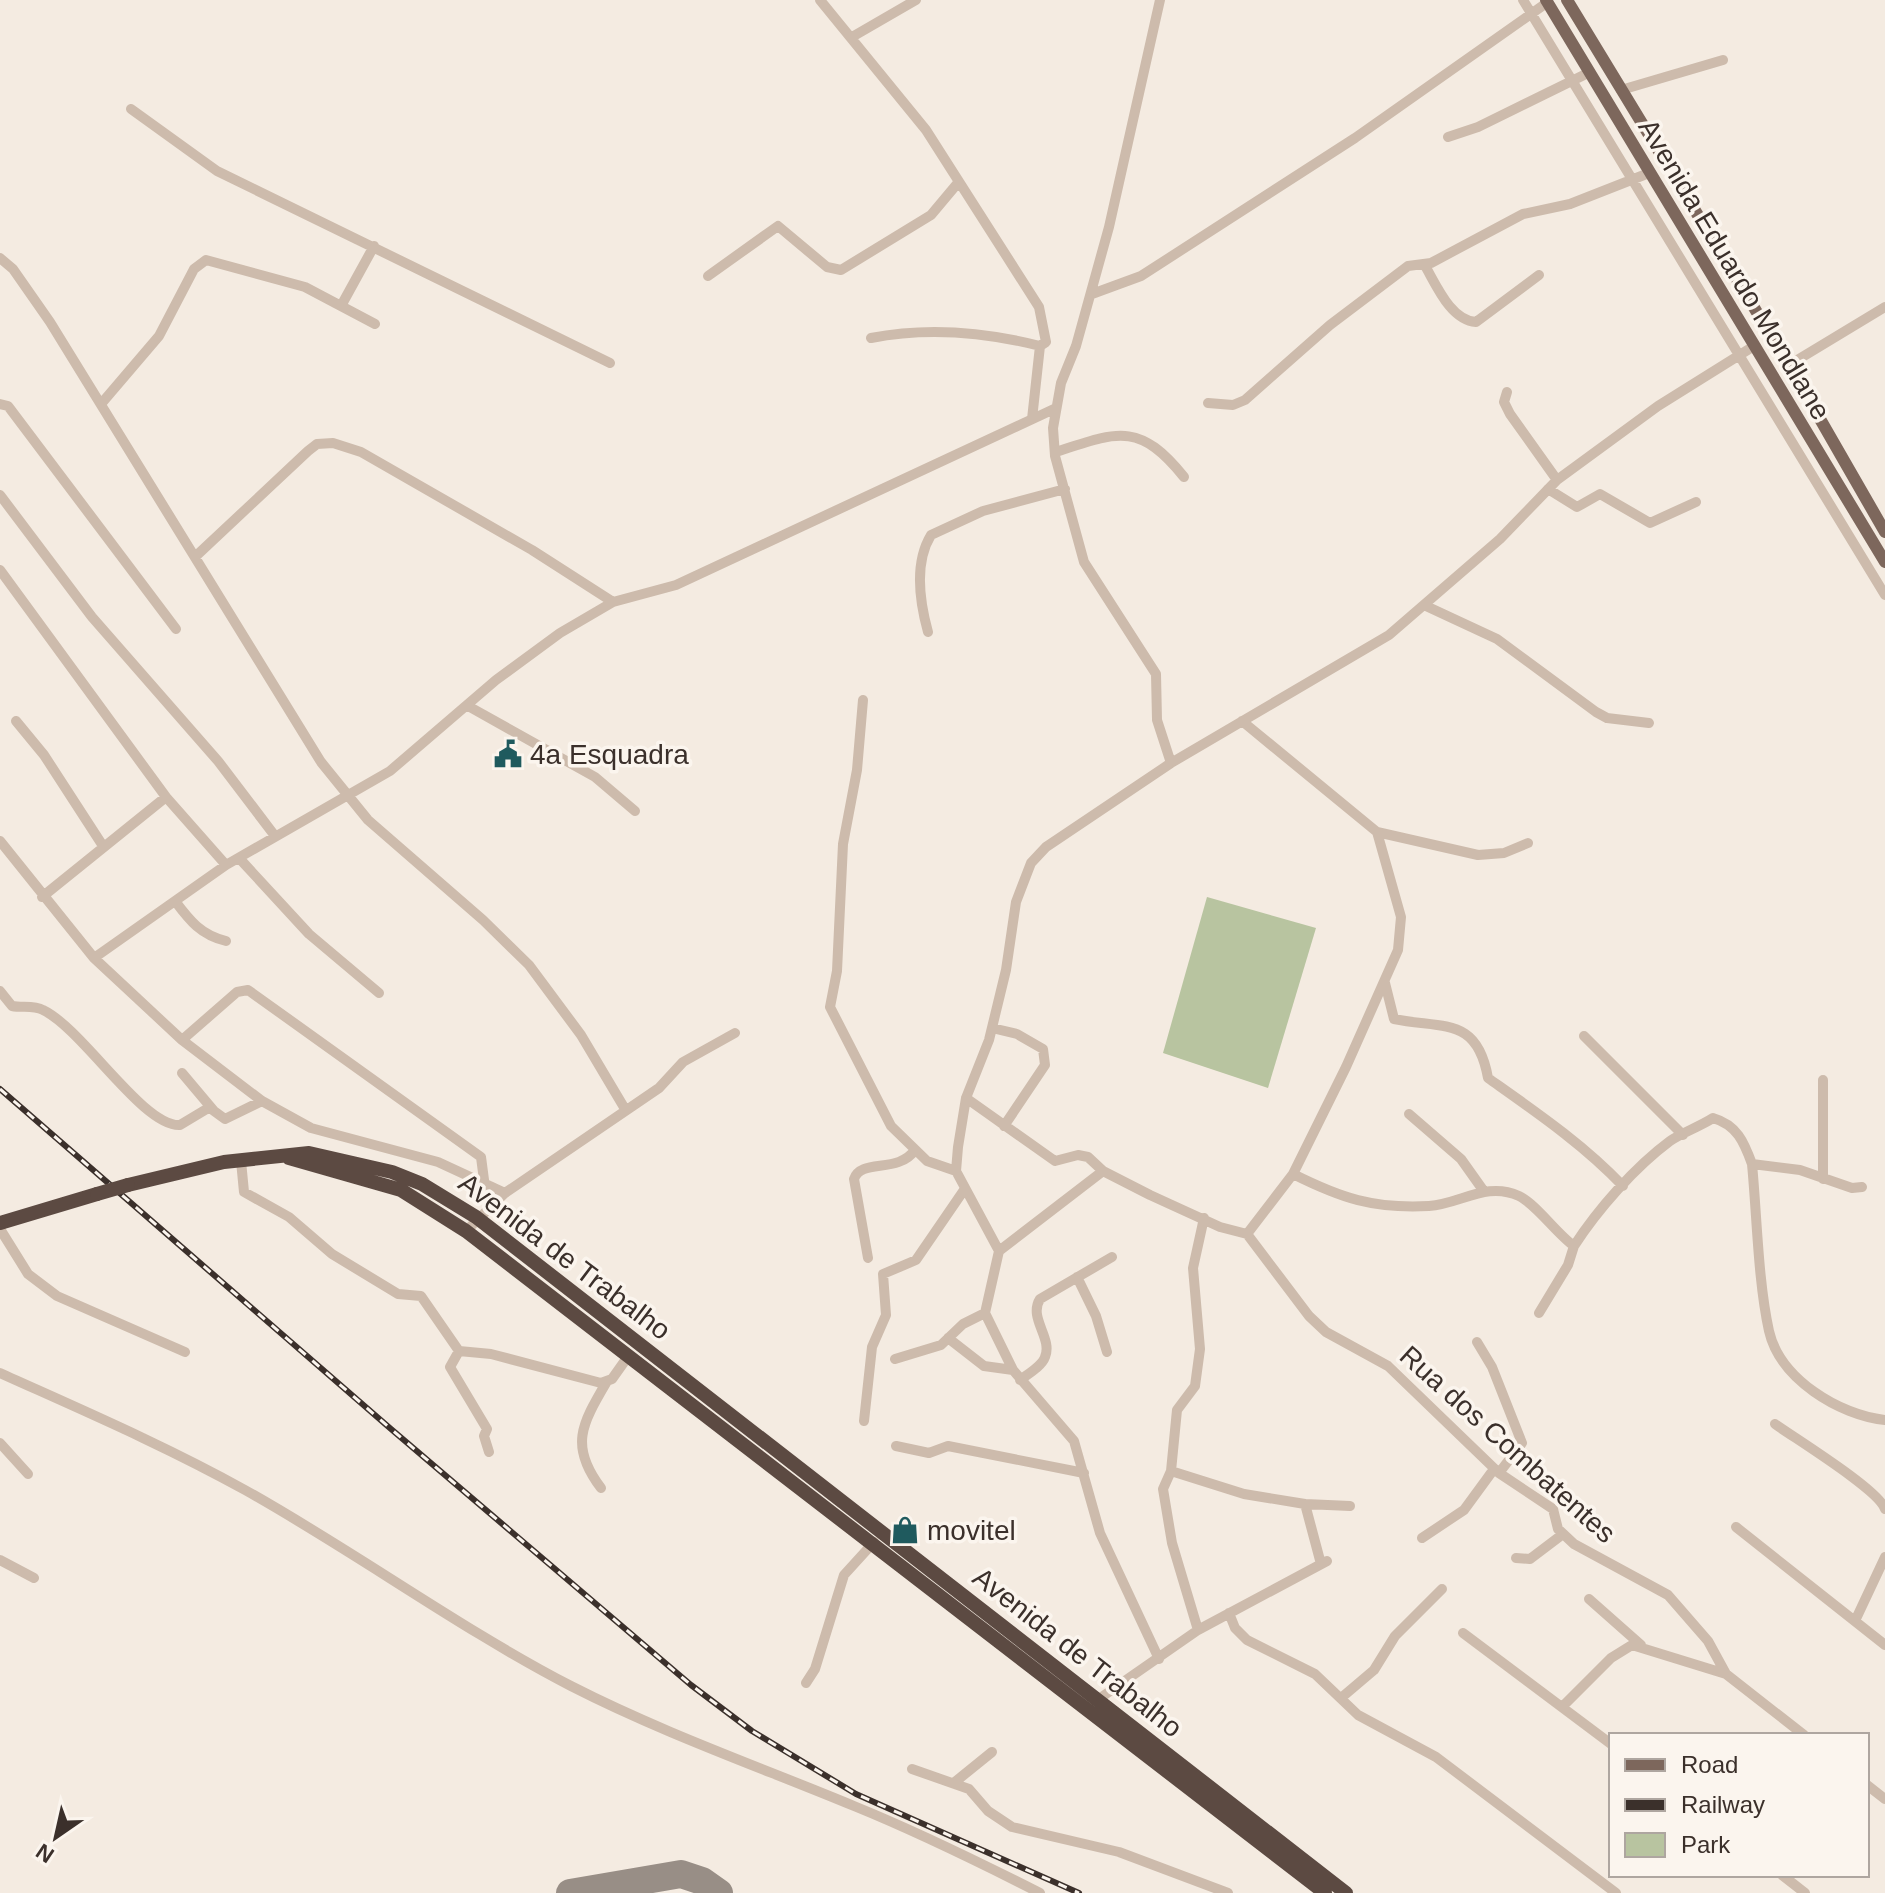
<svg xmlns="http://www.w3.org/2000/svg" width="1885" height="1893" font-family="Helvetica,sans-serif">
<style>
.green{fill:#b8c4a0}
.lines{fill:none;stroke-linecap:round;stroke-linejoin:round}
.taxiway{stroke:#988e86;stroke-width:28}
.minor{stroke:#cdbbac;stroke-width:10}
.major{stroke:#7d675c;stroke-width:12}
.highway{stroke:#5c4a42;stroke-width:14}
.rail-casing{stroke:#3b302b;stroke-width:6}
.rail{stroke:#fbf5ee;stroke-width:3;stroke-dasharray:9;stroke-linecap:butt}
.highway-bridge{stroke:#5c4a42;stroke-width:14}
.labels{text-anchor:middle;stroke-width:7;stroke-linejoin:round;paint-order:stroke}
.street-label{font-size:28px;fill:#3b302b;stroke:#fbf5ee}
.poi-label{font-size:28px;fill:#3b302b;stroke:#fbf5ee;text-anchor:start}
</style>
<rect width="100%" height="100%" fill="#f4ebe1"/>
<!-- green -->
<path class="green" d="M1207 897 1316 928 1268 1088 1163 1053Z"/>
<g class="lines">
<!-- taxiway -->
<path class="taxiway" d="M570 1893 681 1874 702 1881 719 1893"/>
<!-- minor -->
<path class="minor" d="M820 0 926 130 1039 307 1046 342 1040 346 1032 419
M1160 0 1109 227 1076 346 1061 383 1053 428 1055 456 1084 562 1156 674 1157 720 1171 763
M1523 0 1885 595
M852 37 916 0
M1621 90 1723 60
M131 109 217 171 610 363
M1448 137 1478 127 1588 73
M0 258 13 269 50 322 321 762 368 820 483 920 529 965 581 1035 625 1109
M1424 264C1436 284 1450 320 1476 322L1539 275
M708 276 778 226 827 267 841 270 931 215 957 184
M1092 294 1141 276 1355 138 1548 2
M341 306 374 246
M871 338C927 327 985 332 1040 346
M1789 365 1885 307
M1507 392 1504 402 1510 414 1557 480
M1208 403 1233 405 1245 400 1330 325 1408 266 1431 263 1523 214 1570 204 1649 173
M0 404 8 406 176 629
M101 404 159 336 194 269 206 260 305 287 375 324
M1056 452C1117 432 1139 421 1184 477
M1548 489 1577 507 1600 494 1650 523 1696 502
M0 495 92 617 218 761 275 836
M196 556 308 451 317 444 333 443 361 452 532 550 613 602
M0 570 166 797 226 865
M1426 606 1497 639 1596 712 1607 718 1649 723
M928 632C920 603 914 563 931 535L983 511 1065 489
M863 700 857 770 843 844 837 971 830 1007 891 1126 927 1161 956 1171
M468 706 595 777 635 811
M16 721 44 755 103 846
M1242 721 1377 832 1478 855 1504 853 1528 843
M0 841 94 958 182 1040 262 1101 311 1128 438 1162 505 1193
M239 858 309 934 379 993
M42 897 166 797
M175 901C190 921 201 935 226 941
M94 958 226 865 390 771 496 680 560 633 613 602 676 585 1054 409
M1385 983 1394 1019C1443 1029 1477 1016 1488 1078 1536 1112 1583 1144 1623 1186
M0 991 12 1006C22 1008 34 1005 43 1010 83 1029 143 1127 180 1125L210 1107
M992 1028 1017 1034 1043 1049 1045 1065 1004 1126
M1584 1036 1683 1135
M182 1040 237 992 248 990 481 1157 484 1180
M182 1073 214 1111 225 1119 262 1101
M1823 1080V1179
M966 1098 1055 1161 1078 1155 1088 1157 1103 1171 1150 1195 1220 1227 1247 1234 1309 1316 1326 1332 1388 1366 1499 1473 1553 1509 1558 1529 1574 1544 1668 1595 1708 1641 1726 1674 1804 1735
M1409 1114 1461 1159 1483 1190
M241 1161 244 1192 289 1217 332 1254 398 1294 421 1296 459 1351 491 1354 601 1383 612 1379 629 1355
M1752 1164 1800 1170 1852 1188 1862 1187
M1293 1174C1341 1198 1373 1209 1429 1206 1461 1204 1486 1181 1519 1196 1536 1204 1556 1233 1574 1246 1598 1209 1635 1167 1670 1141 1681 1133 1699 1127 1713 1118 1737 1125 1744 1142 1752 1164 1757 1216 1758 1281 1769 1331 1780 1379 1839 1415 1885 1420
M0 1229 28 1274 57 1296 185 1352
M466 1231 505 1193 659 1088 683 1062 735 1033
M1247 1234 1293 1174 1346 1067 1398 950 1401 917 1377 832
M999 1251 1103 1171
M868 1258 854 1179C861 1158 898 1174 915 1150
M1077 1277 1096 1316 1107 1352
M1539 1313 1568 1265 1574 1246
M948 1338 984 1366 1013 1370
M1477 1342 1492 1367 1522 1443 1499 1473
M459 1351 450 1367 487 1429 484 1436 489 1452
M895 1359 941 1345 963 1324 985 1313
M0 1373C82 1410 166 1446 245 1490 356 1552 459 1628 571 1686 663 1733 760 1767 854 1806 918 1832 979 1862 1040 1893
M1020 1380C1028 1374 1042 1366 1045 1357 1053 1338 1028 1318 1040 1299L1112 1257
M864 1421 872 1347 886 1315 883 1274 916 1260 964 1190
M1775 1424C1796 1439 1879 1490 1885 1509
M0 1443 28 1474
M896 1446 929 1453 948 1446 1084 1473
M1171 1471 1244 1494 1305 1504 1321 1564
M601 1488C569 1446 582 1424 606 1383
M1305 1504 1350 1506
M1736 1527 1885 1645
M1422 1538 1464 1510 1494 1469
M1516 1558 1530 1559 1563 1534
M0 1560 34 1578
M1589 1599 1641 1645
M1229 1613 1235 1628 1247 1640 1315 1674 1358 1715 1436 1757 1616 1893
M1855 1621 1885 1557
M1198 1630 1172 1543 1163 1489 1171 1471 1177 1410 1195 1386 1200 1349 1193 1268 1204 1218
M1463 1633 1611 1744
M1159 1659 1100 1533 1074 1441 1013 1370 985 1313 999 1251 956 1171 958 1147 966 1098 989 1040 1006 970 1016 902 1031 863 1046 847 1171 763 1389 635 1500 539 1557 480 1658 406 1754 346
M806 1683 815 1669 844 1575 874 1542
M1341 1698 1374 1670 1395 1636 1442 1589
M1093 1703 1198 1630 1327 1561
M1562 1707 1611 1658 1632 1645 1726 1674
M912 1769 969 1789 988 1811 1012 1827 1119 1852 1228 1893
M955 1782 992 1752
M1867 1785 1885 1799
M1782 1875 1805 1893"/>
<!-- major -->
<path class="major" d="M1546 0 1885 562
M1567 0 1789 365 1885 532"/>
<!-- highway -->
<path class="highway" d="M289 1158 401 1190 466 1231 1325 1893
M128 1185 224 1162 309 1153 392 1172 422 1184 476 1217 1346 1893
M0 1223 97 1194"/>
<defs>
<path id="rail" d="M0 1089 391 1429 691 1685 752 1731 856 1794 1079 1893"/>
</defs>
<!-- rail casing -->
<use href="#rail" class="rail-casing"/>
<!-- rail -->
<use href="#rail" class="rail"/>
<!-- highway-bridge -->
<path class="highway-bridge" d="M97 1194 128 1185"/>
</g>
<!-- icons -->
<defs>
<symbol id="civic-bare" viewBox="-9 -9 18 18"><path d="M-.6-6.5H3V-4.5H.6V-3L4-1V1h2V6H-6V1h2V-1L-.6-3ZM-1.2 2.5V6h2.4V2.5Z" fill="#1f5a5e" stroke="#fbf5ee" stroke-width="2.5" paint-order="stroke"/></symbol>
<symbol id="shop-bare" viewBox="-9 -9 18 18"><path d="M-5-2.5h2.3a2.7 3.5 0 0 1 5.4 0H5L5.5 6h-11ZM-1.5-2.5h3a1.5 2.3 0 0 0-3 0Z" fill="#1f5a5e" stroke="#fbf5ee" stroke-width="2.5" paint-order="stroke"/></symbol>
</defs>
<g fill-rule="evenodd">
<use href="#civic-bare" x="488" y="734" width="40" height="40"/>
<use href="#shop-bare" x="885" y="1510" width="40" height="40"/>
</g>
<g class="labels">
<!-- street labels -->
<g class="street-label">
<text transform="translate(1735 269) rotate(59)" y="10">Avenida Eduardo Mondlane</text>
<text transform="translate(565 1256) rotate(37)" y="10">Avenida de Trabalho</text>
<text transform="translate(1508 1444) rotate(42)" y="10">Rua dos Combatentes</text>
<text transform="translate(1078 1652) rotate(38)" y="10">Avenida de Trabalho</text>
</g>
<!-- poi labels -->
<g class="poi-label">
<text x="530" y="764">4a Esquadra</text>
<text x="927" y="1540">movitel</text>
</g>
</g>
<!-- legend -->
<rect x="1609" y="1733" width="260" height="144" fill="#fbf5ee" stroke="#aea6a0" stroke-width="2"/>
<rect x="1625" y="1759" width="40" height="12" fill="#7d675c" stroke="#aea6a0" stroke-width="2"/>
<text x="1681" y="1773" font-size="24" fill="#3b302b">Road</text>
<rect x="1625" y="1799" width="40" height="12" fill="#3b302b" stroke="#aea6a0" stroke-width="2"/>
<text x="1681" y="1813" font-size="24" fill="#3b302b">Railway</text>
<rect x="1625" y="1833" width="40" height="24" fill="#b8c4a0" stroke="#aea6a0" stroke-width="2"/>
<text x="1681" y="1853" font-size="24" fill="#3b302b">Park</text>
<!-- north arrow -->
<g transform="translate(56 1837) rotate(214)" stroke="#fbf5ee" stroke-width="6" paint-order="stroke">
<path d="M0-6L14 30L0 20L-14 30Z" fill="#3b302b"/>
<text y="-12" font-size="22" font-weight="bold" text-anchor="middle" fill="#3b302b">N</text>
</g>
</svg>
